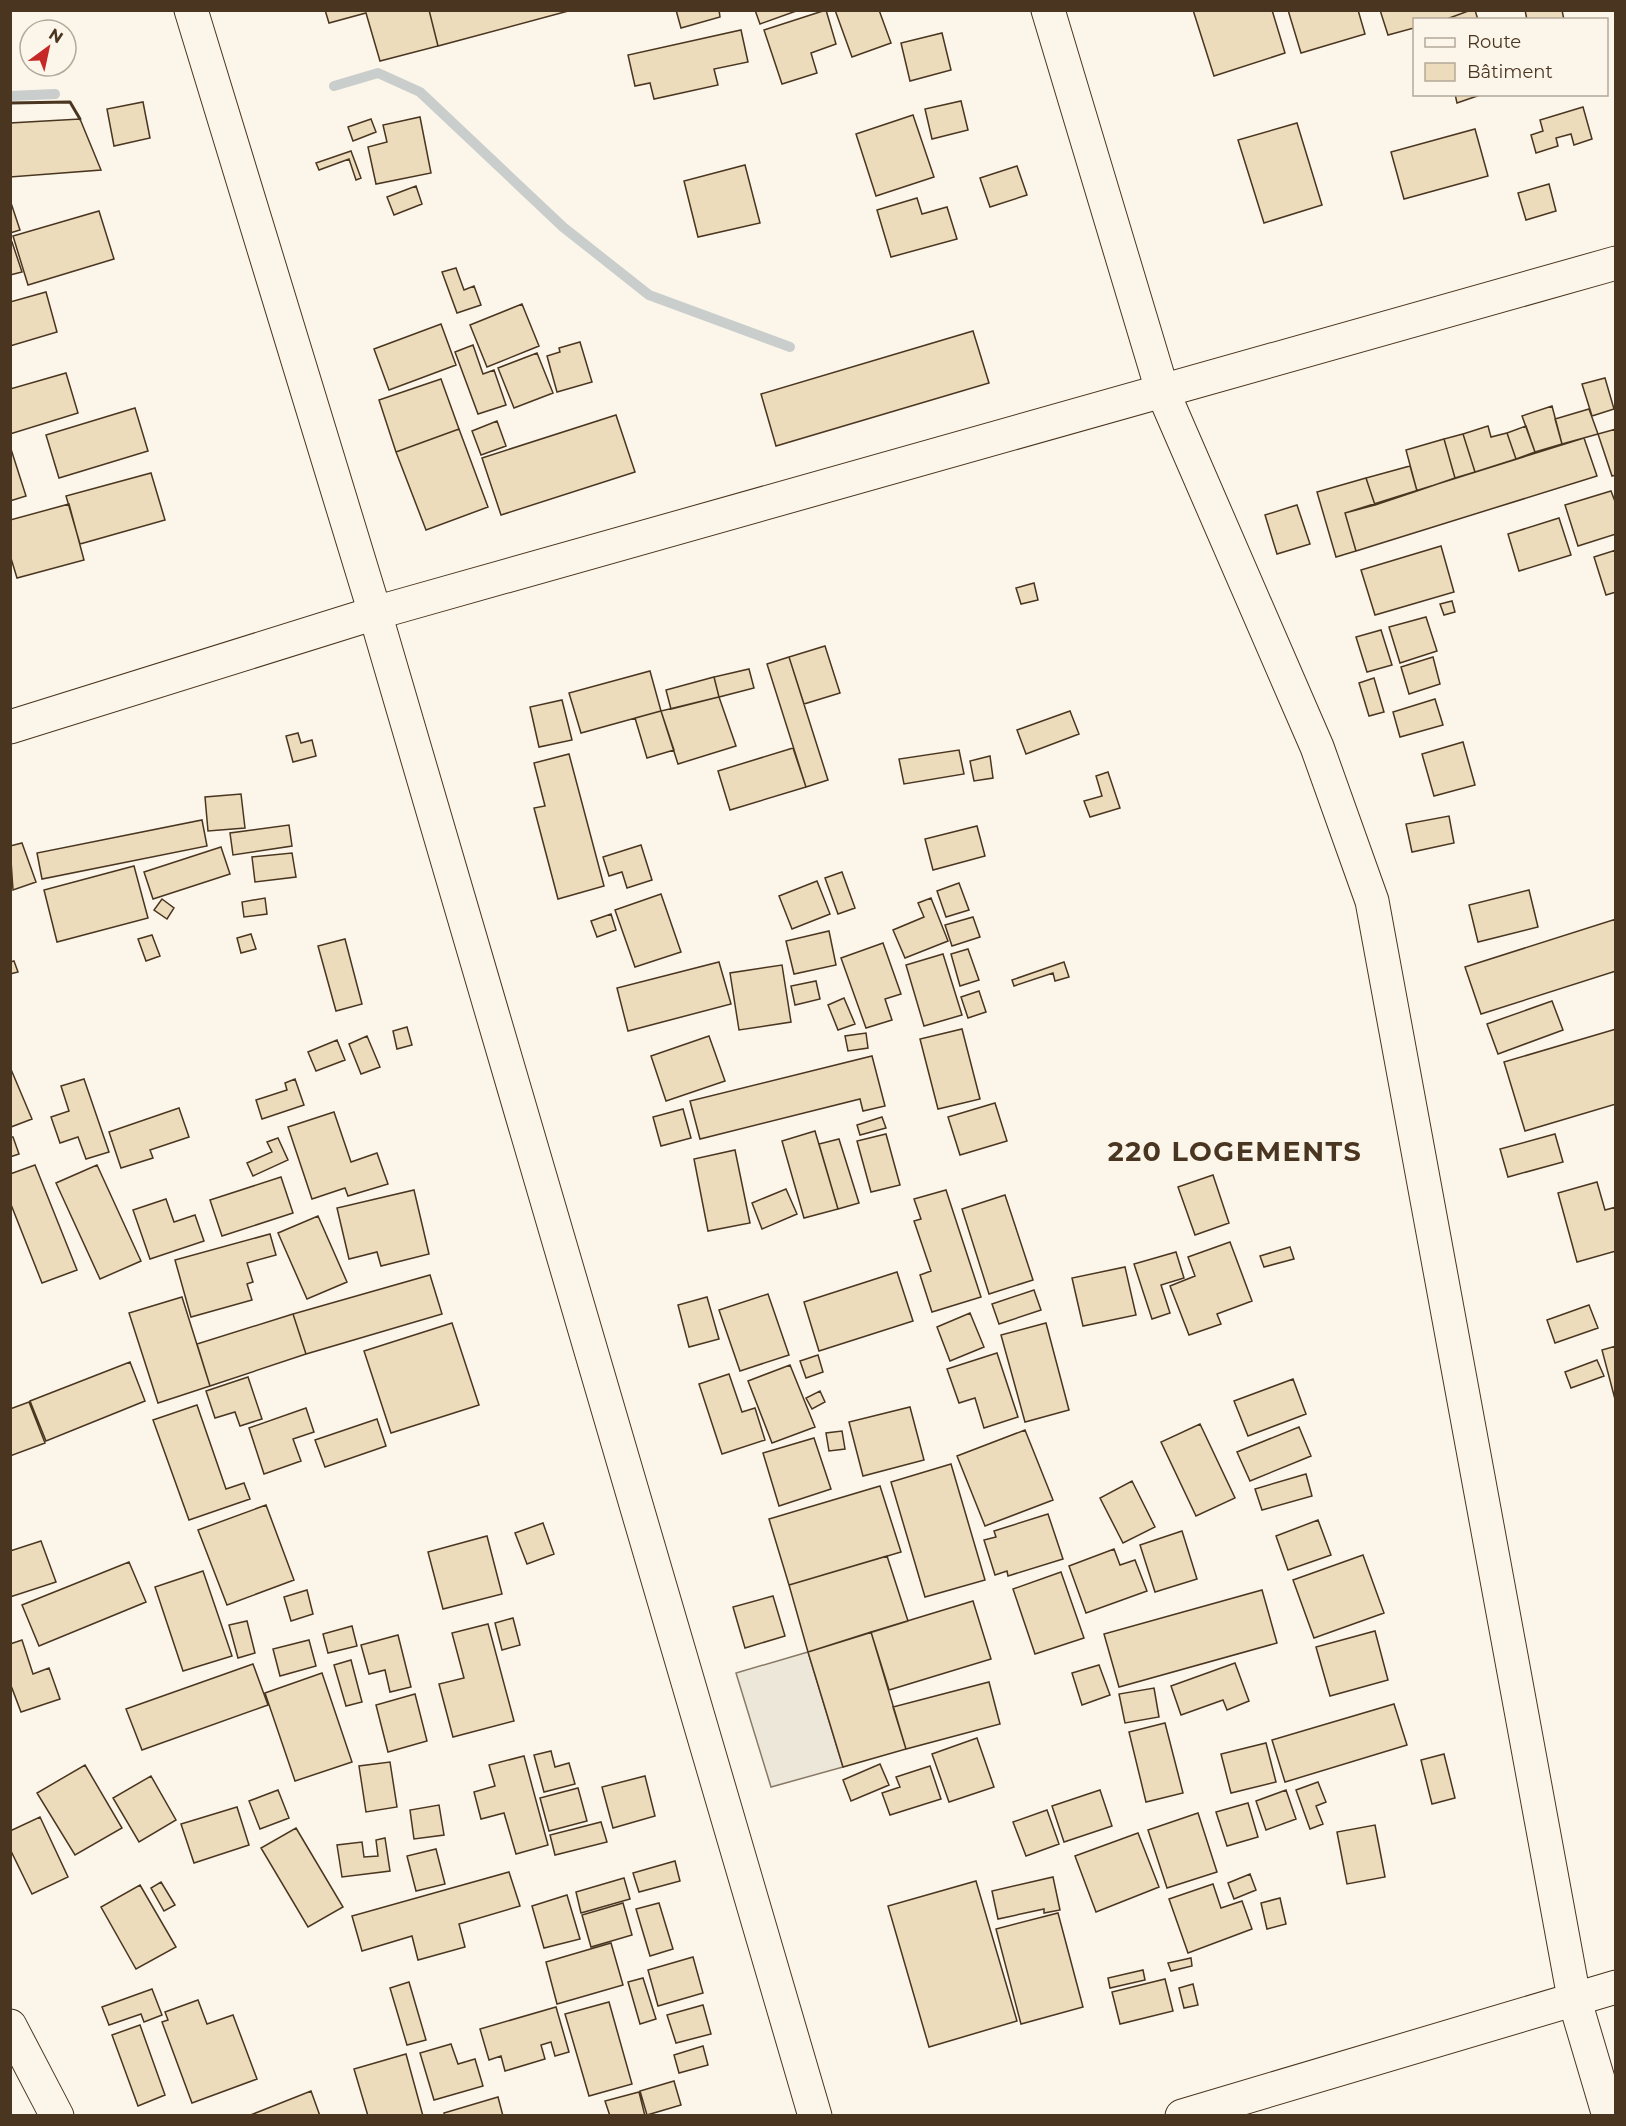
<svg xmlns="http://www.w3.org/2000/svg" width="1626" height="2126" font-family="Montserrat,sans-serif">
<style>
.parking{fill:#ede7d9;stroke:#887966;stroke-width:1.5}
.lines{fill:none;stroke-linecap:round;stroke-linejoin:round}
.stream{stroke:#c9cecd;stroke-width:10}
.building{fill:#ecdcbc;stroke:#4a3520;stroke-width:1.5}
.minor-casing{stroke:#4a3520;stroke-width:35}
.tertiary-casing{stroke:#4a3520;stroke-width:35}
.minor{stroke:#fbf6e9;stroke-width:33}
.tertiary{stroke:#fbf6e9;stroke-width:33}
.wall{stroke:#4a3520;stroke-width:3}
.labels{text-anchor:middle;stroke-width:4.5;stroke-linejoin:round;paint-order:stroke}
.district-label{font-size:27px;font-weight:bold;letter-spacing:1.5px;fill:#4a3520;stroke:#fbf6e9}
</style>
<rect width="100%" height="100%" fill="#fbf6e9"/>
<!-- parking -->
<path class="parking" d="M808 1652 843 1767 771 1787 736 1673Z"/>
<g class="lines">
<!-- stream -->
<path class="stream" d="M334 86 378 73 420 92 563 227 649 295 790 347
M10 96 55 94"/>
</g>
<!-- building -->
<path class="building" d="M325 10H429L438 46 380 61 366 13 329 23Z
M429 10H572L438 46Z
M676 10H719L720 17 681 28Z
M755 10H799L760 24Z
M826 10 836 44 811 53 817 73 782 84 764 30Z
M835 10H879L891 43 852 57Z
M1193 10H1272L1285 53 1214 76Z
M1288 10H1358L1365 34 1301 53Z
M1380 10H1471L1444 20H1414V28L1388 35Z
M1471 10H1475L1478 20H1444Z
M1525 10H1562L1564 20H1527Z
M741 30 748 62 714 69 718 85 654 99 650 83 635 86 628 55Z
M942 33 951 70 910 81 901 43Z
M1455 94H1483L1457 103Z
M961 101 968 130 932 139 925 109Z
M143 102 150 138 114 146 107 109Z
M1583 107 1592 139 1574 145 1571 134 1556 138 1558 146 1536 153 1531 135 1543 131 1540 120Z
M913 115 934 177 876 196 856 134Z
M420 117 431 173 376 184 368 147 387 142 383 125Z
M80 119 101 170 10 177V123Z
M371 119 376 132 353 141 348 127Z
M1297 123 1322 205 1264 223 1238 140Z
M1475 129 1488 176 1404 199 1391 152Z
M351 151 361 178 356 180 349 159 319 170 316 163Z
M745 165 760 223 698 237 684 181Z
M1017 166 1027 195 990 207 980 178Z
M1549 184 1556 211 1526 220 1518 193Z
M416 186 422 204 394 215 387 197Z
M917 198 922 214 947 207 957 239 891 257 877 210Z
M10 200 20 230 10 233Z
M99 211 114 259 28 285 13 236Z
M12 242 22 272 10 275V243Z
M456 268 464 290 474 286 481 305 457 313 442 272Z
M46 292 57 332 10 346V302Z
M522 304 539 346 487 367 470 325Z
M441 324 456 365 389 390 374 349Z
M973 331 989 383 776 446 761 394Z
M580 342 592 382 557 392 547 356 560 352 559 348Z
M473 345 483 374 494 370 506 405 478 414 455 352Z
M537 353 553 393 514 408 498 368Z
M66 373 78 413 10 434V389Z
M1605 378 1614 409 1592 416 1582 384Z
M441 379 459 429 396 452 379 400Z
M1552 406 1562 444 1535 452 1522 416Z
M135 408 148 451 59 478 46 435Z
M1589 409 1598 434 1562 444 1555 419Z
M616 415 635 472 501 515 482 458Z
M497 421 506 446 481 455 472 431Z
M1488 426 1491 437 1507 433 1516 459 1475 472 1463 434Z
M1526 426 1535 452 1516 459 1507 433Z
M459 429 488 507 426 530 396 452Z
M1616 429V475L1612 476 1598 434Z
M1463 434 1475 472 1455 478 1444 439Z
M1584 438 1597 476 1356 551 1345 513Z
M1444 439 1455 478 1417 491 1406 450Z
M10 446 26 496 10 501Z
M1410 466 1417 491 1375 505 1366 478Z
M151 473 165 520 80 544 66 496Z
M1366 478 1375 505 1345 513 1356 551 1336 557 1317 492Z
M1611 491 1616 504V534L1578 546 1565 505Z
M69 504 84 560 17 578 10 555V520Z
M1297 505 1310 544 1277 554 1265 515Z
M1559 518 1571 555 1519 571 1508 534Z
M1441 546 1454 592 1375 615 1361 570Z
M1616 550V592L1606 595 1594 557Z
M1034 583 1038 600 1021 604 1016 588Z
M1452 601 1455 612 1444 615 1440 604Z
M1426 617 1437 651 1400 663 1389 627Z
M1381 630 1392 665 1367 672 1356 637Z
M825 646 840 693 804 704 789 657Z
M789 657 828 780 806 787 767 664Z
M1433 657 1440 684 1409 694 1401 667Z
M749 669 754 688 719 697 714 677Z
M650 671 661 711 581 733 569 693Z
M714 677 719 697 671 709 666 690Z
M1374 678 1384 712 1369 716 1359 683Z
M719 697 736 746 678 764 661 711Z
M1435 699 1443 725 1400 737 1393 712Z
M562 700 572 740 539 747 530 707Z
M661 711 674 750 647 758 635 718Z
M1070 711 1079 734 1026 754 1017 730Z
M298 733 301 743 312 740 316 756 293 762 286 736Z
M1463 742 1475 785 1434 796 1422 754Z
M793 748 806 787 730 810 718 771Z
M959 750 964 774 904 784 899 759Z
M569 754 604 886 558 899 534 808 545 806 534 763Z
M990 756 993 778 974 781 970 761Z
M1108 772 1120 808 1090 817 1084 801 1102 796 1096 776Z
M241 794 245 828 208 831 205 797Z
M1449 816 1454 843 1412 852 1406 824Z
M202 820 207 846 42 879 37 853Z
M289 825 292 846 233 855 230 833Z
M977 826 985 856 933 870 925 839Z
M22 843 36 882 13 890 10 846Z
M641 845 652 880 627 888 622 872 609 876 603 857Z
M221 847 230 874 153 899 144 872Z
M292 853 296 877 255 882 252 857Z
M134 866 148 918 57 942 44 890Z
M842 872 855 908 838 914 825 878Z
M817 881 830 914 792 929 779 896Z
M959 883 969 910 946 917 937 891Z
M1529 890 1538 927 1478 942 1469 905Z
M661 894 681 952 635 967 615 910Z
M265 898 267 914 244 917 242 902Z
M931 898 948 941 905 958 893 930 924 917 918 903Z
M162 899 174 908 167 919 154 910Z
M611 914 616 930 597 937 591 921Z
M973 917 980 937 952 946 945 925Z
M1616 919V971L1481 1014 1465 967Z
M829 931 836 965 794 974 786 941Z
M251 934 256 949 241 953 237 938Z
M152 935 160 956 146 961 138 939Z
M345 939 362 1004 336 1011 318 946Z
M883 943 901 994 885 999 892 1020 866 1028 841 958Z
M968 949 979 980 960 986 951 954Z
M943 954 962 1015 924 1026 906 965Z
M14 961 18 972 10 974V962Z
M719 962 731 1004 628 1031 617 988Z
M1064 962 1069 977 1055 981 1053 973 1014 986 1012 980Z
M782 965 791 1022 739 1030 730 973Z
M816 981 820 999 795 1005 791 986Z
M979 991 986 1012 968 1018 961 997Z
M844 998 855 1024 838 1030 828 1005Z
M1552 1001 1563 1030 1498 1054 1487 1024Z
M407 1027 412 1045 397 1049 393 1031Z
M962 1029 980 1099 938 1109 920 1039Z
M1616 1029V1104L1525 1131 1504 1062Z
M866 1033 868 1048 848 1051 845 1036Z
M367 1036 380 1067 361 1074 349 1044Z
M709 1036 725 1081 666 1101 651 1056Z
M337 1040 345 1060 316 1071 308 1052Z
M872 1056 885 1106 863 1111 860 1099 700 1139 690 1101Z
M10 1067 32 1119 11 1127 10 1125Z
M84 1079 109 1152 86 1159 78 1137 60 1143 51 1117 69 1111 61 1086Z
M295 1079 304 1105 262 1119 256 1100 287 1090 285 1083Z
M995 1103 1007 1141 960 1155 948 1117Z
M179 1108 189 1137 150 1150 153 1158 121 1168 109 1132Z
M683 1109 691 1138 661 1146 653 1117Z
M334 1112 351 1162 377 1153 388 1184 348 1196 345 1188 312 1199 288 1127Z
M882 1117 886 1128 860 1135 857 1125Z
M815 1131 838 1209 804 1218 782 1141Z
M886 1134 900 1185 871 1192 857 1141Z
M1555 1134 1563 1162 1508 1177 1500 1149Z
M10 1137H13L19 1154 10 1157Z
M278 1138 288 1160 253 1176 247 1163 272 1152 267 1142Z
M839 1139 859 1203 838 1209 819 1144Z
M735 1150 750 1223 708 1231 694 1159Z
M35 1165 77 1270 42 1283 10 1202V1174Z
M97 1165 141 1261 100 1279 56 1183Z
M1213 1175 1229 1223 1195 1235 1178 1187Z
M281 1177 293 1213 222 1236 210 1200Z
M1597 1182 1605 1210 1616 1207V1251L1577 1262 1558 1193Z
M786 1189 797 1214 762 1229 752 1203Z
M414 1190 429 1254 381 1266 377 1252 349 1259 337 1208Z
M946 1190 981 1297 932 1312 920 1275 931 1271 914 1221 921 1219 914 1199Z
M1005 1195 1033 1280 989 1294 962 1209Z
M166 1199 174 1222 195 1215 204 1241 150 1259 133 1210Z
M318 1216 347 1282 307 1299 278 1233Z
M270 1234 276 1255 247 1263 253 1282 247 1284 252 1300 191 1317 175 1260Z
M1230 1242 1252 1301 1217 1314 1221 1324 1189 1335 1170 1286 1195 1276 1188 1257Z
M1290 1247 1294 1259 1264 1267 1260 1256Z
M1176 1252 1184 1278 1161 1285 1170 1313 1152 1319 1134 1264Z
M1125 1267 1136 1315 1083 1326 1072 1278Z
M897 1272 913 1321 819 1351 804 1302Z
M430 1275 442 1314 306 1354 293 1314Z
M1034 1290 1041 1310 999 1324 992 1304Z
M768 1294 789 1355 740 1371 719 1310Z
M182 1297 210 1386 158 1403 129 1313Z
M707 1297 719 1339 689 1347 678 1305Z
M1589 1305 1598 1328 1555 1343 1547 1320Z
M970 1313 984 1347 950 1361 937 1327Z
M293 1314 306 1354 210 1386 197 1344Z
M452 1323 479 1405 391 1433 364 1351Z
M1046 1323 1069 1410 1025 1422 1001 1335Z
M1616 1346V1403L1602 1350Z
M997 1353 1018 1417 984 1428 975 1398 959 1403 947 1369Z
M818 1355 823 1372 806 1378 800 1361Z
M1597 1360 1604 1376 1571 1388 1565 1372Z
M130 1362 145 1401 46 1441 30 1401Z
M790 1365 815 1427 772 1443 748 1381Z
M729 1374 742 1412 755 1408 765 1440 722 1454 699 1384Z
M248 1377 262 1419 240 1426 235 1412 215 1418 206 1391Z
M1293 1379 1306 1414 1248 1436 1234 1401Z
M820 1391 825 1402 812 1409 806 1398Z
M29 1402 45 1443 10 1456V1409Z
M197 1405 226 1489 244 1483 250 1499 189 1520 153 1420Z
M910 1407 924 1460 863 1476 849 1422Z
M306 1408 314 1432 293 1439 301 1461 264 1474 249 1428Z
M377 1419 386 1446 325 1467 315 1440Z
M1200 1424 1235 1498 1196 1516 1161 1442Z
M1299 1427 1311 1456 1250 1481 1237 1452Z
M1025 1430 1053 1500 985 1526 957 1456Z
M842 1431 845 1449 829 1451 826 1433Z
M814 1438 831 1489 779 1506 763 1453Z
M951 1464 985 1580 925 1597 891 1482Z
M1306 1474 1312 1496 1262 1510 1255 1489Z
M1132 1481 1155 1527 1123 1543 1100 1498Z
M880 1486 901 1552 789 1585 769 1519Z
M266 1505 294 1580 227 1605 198 1530Z
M1048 1514 1063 1559 1008 1576 1007 1571 995 1575 984 1540 996 1537 994 1531Z
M1318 1520 1331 1555 1288 1570 1276 1536Z
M543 1523 554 1554 527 1564 515 1533Z
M1182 1531 1197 1579 1155 1592 1140 1545Z
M487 1536 502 1594 443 1609 428 1552Z
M41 1541 56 1582 10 1597V1551Z
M1114 1549 1120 1565 1135 1560 1147 1591 1086 1613 1069 1566Z
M1363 1555 1384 1613 1314 1638 1293 1580Z
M887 1556 908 1621 808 1652 789 1585Z
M129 1562 146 1602 39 1646 22 1605Z
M203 1571 232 1656 183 1671 155 1587Z
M1061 1572 1084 1638 1035 1654 1013 1589Z
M307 1590 313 1614 291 1621 284 1597Z
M1262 1590 1277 1643 1119 1687 1104 1634Z
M773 1596 785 1636 745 1648 733 1607Z
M973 1601 991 1659 889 1690 871 1632Z
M513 1618 520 1645 502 1650 495 1623Z
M247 1621 255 1653 238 1658 229 1625Z
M488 1624 514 1721 453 1737 439 1684 464 1678 452 1633Z
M352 1626 357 1646 328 1653 323 1634Z
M1375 1631 1388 1680 1330 1696 1316 1647Z
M871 1632 906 1749 843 1767 808 1652Z
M398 1635 411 1687 390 1692 385 1670 369 1674 361 1645Z
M22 1640 33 1674 49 1668 60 1699 21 1712 10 1683V1644Z
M309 1640 316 1666 280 1676 273 1649Z
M351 1660 362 1702 346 1706 334 1665Z
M1235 1663 1249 1701 1227 1710 1223 1700 1181 1715 1171 1686Z
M253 1664 268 1705 142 1750 126 1709Z
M1099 1665 1110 1695 1082 1705 1072 1673Z
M322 1673 352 1762 295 1781 265 1693Z
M989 1682 1000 1724 906 1749 893 1707Z
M1154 1688 1159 1717 1125 1723 1119 1694Z
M415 1694 427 1741 388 1752 376 1705Z
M1394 1704 1407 1745 1285 1782 1272 1740Z
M1165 1723 1183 1793 1146 1802 1129 1732Z
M977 1738 994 1787 949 1802 932 1754Z
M1266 1743 1276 1782 1231 1793 1221 1754Z
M551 1751 555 1767 569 1763 575 1784 544 1792 534 1755Z
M1444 1754 1455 1798 1432 1804 1421 1760Z
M524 1756 548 1845 516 1854 504 1813 481 1819 474 1792 495 1786 489 1765Z
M390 1762 397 1807 366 1812 359 1766Z
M880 1764 889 1785 851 1801 843 1780Z
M85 1765 122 1828 75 1855 37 1793Z
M930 1766 941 1799 890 1815 882 1793 900 1787 896 1777Z
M151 1776 176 1820 139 1842 113 1798Z
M645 1776 655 1816 613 1828 602 1787Z
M1318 1782 1326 1802 1316 1806 1323 1824 1310 1829 1296 1790Z
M578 1788 587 1821 549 1831 540 1798Z
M278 1790 289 1818 260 1829 249 1801Z
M1100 1790 1112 1826 1064 1842 1052 1806Z
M1286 1790 1296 1819 1266 1830 1256 1801Z
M1248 1803 1258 1837 1227 1846 1216 1812Z
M439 1805 444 1835 414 1839 410 1810Z
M237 1807 249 1845 194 1863 181 1824Z
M1047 1810 1059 1844 1026 1856 1013 1822Z
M1198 1813 1217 1872 1167 1888 1148 1830Z
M40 1817 68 1877 32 1894 10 1849V1831Z
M601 1822 607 1842 555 1855 550 1835Z
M1375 1825 1385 1877 1347 1884 1337 1832Z
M296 1828 343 1907 308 1927 261 1848Z
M1138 1833 1159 1887 1096 1912 1075 1856Z
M385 1838 390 1871 342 1877 337 1845 362 1842 364 1857 378 1856 376 1840Z
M436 1849 445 1884 416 1891 407 1856Z
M675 1861 680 1881 639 1892 633 1873Z
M509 1872 520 1906 459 1924 465 1947 418 1960 412 1936 362 1951 352 1916Z
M1250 1874 1256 1890 1234 1899 1228 1883Z
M1053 1877 1060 1910 1044 1913V1909L998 1919 992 1891Z
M624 1878 630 1899 581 1913 576 1892Z
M976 1881 1017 2021 929 2047 888 1906Z
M161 1882 175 1905 164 1911 151 1888Z
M1213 1884 1221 1908 1242 1901 1252 1929 1188 1953 1169 1899Z
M140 1885 176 1947 136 1969 101 1907Z
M567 1895 580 1939 544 1948 532 1906Z
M1280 1898 1286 1924 1267 1929 1261 1903Z
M623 1903 632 1935 591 1947 582 1915Z
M659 1903 673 1949 650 1956 636 1909Z
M1058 1913 1083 2007 1021 2024 996 1929Z
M611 1943 623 1985 557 2004 546 1962Z
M693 1957 703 1993 658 2006 648 1970Z
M1191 1958 1192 1966 1171 1971 1168 1963Z
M1143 1970 1145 1980 1110 1988 1108 1978Z
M643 1978 656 2019 640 2024 628 1982Z
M1165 1979 1173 2011 1120 2024 1112 1992Z
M409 1982 426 2040 407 2045 390 1988Z
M1193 1984 1198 2005 1184 2008 1179 1988Z
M152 1989 162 2015 144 2022 141 2014 109 2025 102 2007Z
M198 2000 207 2024 233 2015 257 2079 192 2103 162 2022 168 2020 165 2012Z
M609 2002 632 2084 589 2096 565 2014Z
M703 2005 711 2034 676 2043 667 2015Z
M556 2007 569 2052 555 2056 551 2042 541 2045 545 2059 505 2071 501 2056 489 2060 480 2029Z
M140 2025 165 2095 138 2106 112 2035Z
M451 2044 458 2064 475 2059 483 2086 434 2100 420 2053Z
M703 2046 708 2065 679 2073 674 2055Z
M406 2054 423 2116H368L354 2069Z
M674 2081 681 2105 647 2115 640 2091Z
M311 2091 320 2116H248Z
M639 2092 645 2116H610L605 2101Z
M498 2097 503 2116H445L444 2113Z"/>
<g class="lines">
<defs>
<path id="minor" d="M1048 10 1162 390 1317 747 1372 901 1574 1998 1609 2116
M10 2026 57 2116
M1182 2116 1616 1987"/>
<path id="tertiary" d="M191 10 375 613 815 2116
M10 727 375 613 1616 263"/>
</defs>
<!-- minor casing -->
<use href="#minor" class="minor-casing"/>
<!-- tertiary casing -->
<use href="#tertiary" class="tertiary-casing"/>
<!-- minor -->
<use href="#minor" class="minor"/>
<!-- tertiary -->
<use href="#tertiary" class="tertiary"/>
<!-- wall -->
<path class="wall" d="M10 103 70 102 80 119"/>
</g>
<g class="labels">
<!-- district labels -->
<g class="district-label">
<text x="1235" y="1161">220 LOGEMENTS</text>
</g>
</g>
<!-- border -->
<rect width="1626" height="2126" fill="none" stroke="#4a3520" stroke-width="24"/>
<!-- legend -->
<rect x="1413" y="18" width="195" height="78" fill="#fbf6e9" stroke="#b4a999" stroke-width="1.5"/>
<rect x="1425" y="38" width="30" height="9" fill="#fbf6e9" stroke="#b4a999" stroke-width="1.5"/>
<text x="1467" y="48" font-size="18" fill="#4a3520">Route</text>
<rect x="1425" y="63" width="30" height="18" fill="#ecdcbc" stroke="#b4a999" stroke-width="1.5"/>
<text x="1467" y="78" font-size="18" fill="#4a3520">Bâtiment</text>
<!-- north arrow -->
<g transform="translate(48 48) rotate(33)"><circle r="28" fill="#fbf6e9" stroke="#b4a999" stroke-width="1.5"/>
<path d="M0-4.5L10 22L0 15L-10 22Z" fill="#c62828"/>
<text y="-9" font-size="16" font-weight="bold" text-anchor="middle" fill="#4a3520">N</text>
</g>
</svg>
